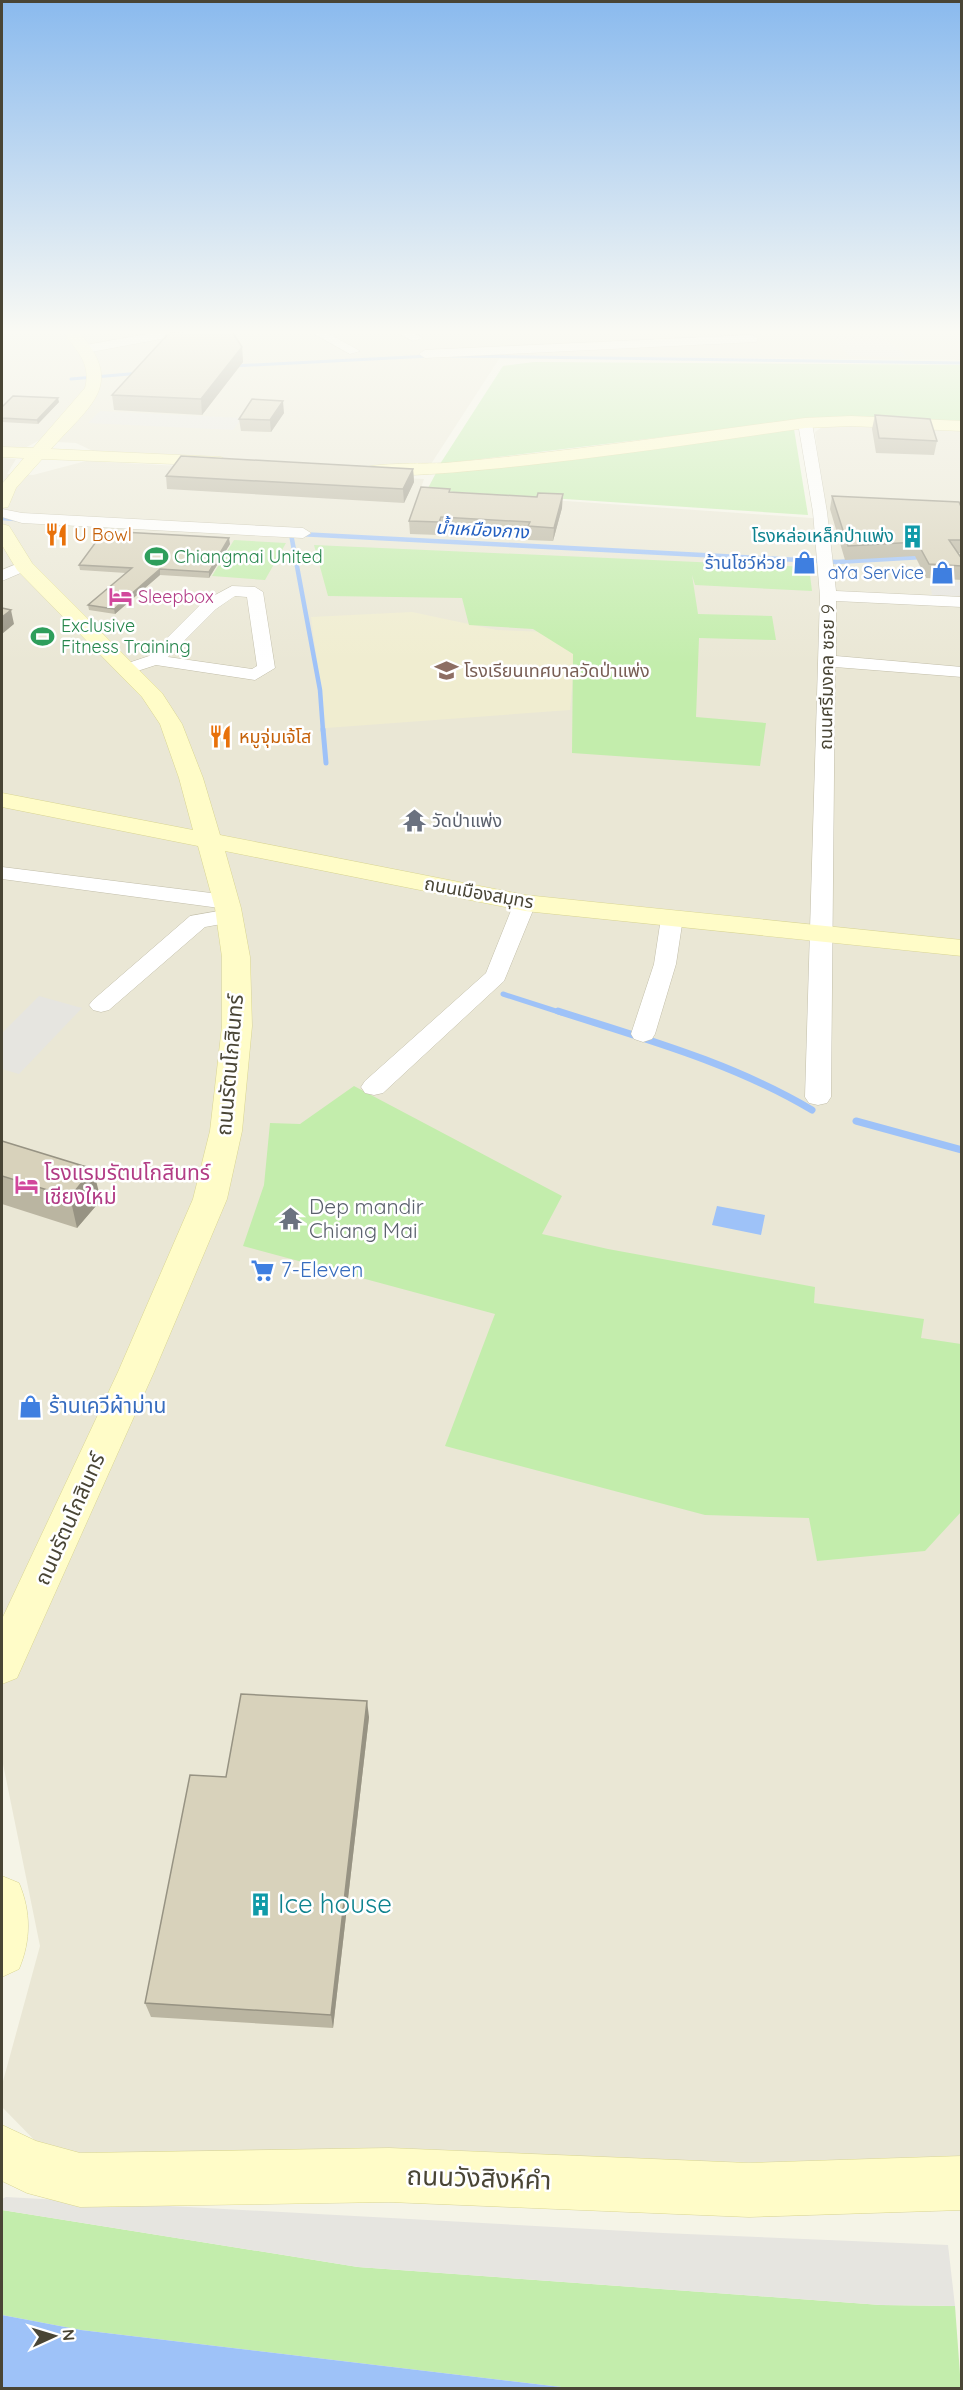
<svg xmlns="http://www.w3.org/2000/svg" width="963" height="2390" font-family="Quicksand,'Noto Sans Thai',sans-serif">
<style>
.residential{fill:#eae7d5}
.education{fill:#f0edd0}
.green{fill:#c3edac}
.parking{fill:#e6e5e0}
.water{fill:#9ec2f8}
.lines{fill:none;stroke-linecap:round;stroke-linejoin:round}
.stream-far3{stroke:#9ec2f8;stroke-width:3}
.stream-far2{stroke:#9ec2f8;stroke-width:4.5}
.stream-far1{stroke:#9ec2f8;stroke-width:5}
.stream{stroke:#9ec2f8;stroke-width:7}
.street-casing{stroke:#c2bea9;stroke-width:1}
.secondary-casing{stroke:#d9d593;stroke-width:1}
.street{fill:#fff;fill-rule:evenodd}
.secondary{fill:#fffcc8;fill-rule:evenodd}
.wall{fill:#bab5a1}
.shaded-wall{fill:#979383}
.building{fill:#d8d2bb;stroke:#979383;stroke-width:1.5}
.labels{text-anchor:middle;stroke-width:5;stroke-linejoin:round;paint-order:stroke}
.far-water-label{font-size:18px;font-style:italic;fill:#235fc1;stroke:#fff}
.far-food-label{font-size:18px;fill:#c56008;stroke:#fff;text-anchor:start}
.far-culture-label{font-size:18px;fill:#0d838f;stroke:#fff;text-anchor:end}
.far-leisure-label{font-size:18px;fill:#27864d;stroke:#fff;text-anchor:start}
.far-shop-label{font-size:18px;fill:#366cbe;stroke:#fff;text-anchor:end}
.far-hotel-label{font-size:18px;fill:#b23c85;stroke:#fff;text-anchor:start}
.far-education-label{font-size:18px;fill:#785e54;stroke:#fff;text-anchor:start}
.far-street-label{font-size:18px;fill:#494535;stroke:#fff}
.far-worship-label{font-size:18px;fill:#5b616d;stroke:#fff;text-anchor:start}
.street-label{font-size:21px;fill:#494535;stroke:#fff}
.hotel-label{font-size:21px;fill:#b23c85;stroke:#fff;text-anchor:start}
.worship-label{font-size:21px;fill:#5b616d;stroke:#fff;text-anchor:start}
.shop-label{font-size:21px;fill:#366cbe;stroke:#fff;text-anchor:start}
.near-culture-label{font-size:26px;fill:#0d838f;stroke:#fff;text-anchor:start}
.near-street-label{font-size:26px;fill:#494535;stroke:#fff}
</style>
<rect width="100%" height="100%" fill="#f5f4e7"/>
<!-- residential -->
<path class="residential" d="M2 330H961L962 360 501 356 431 464 400 467 95 452 76 443 38 441 21 450 2 449Z
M825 425 961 430V2165L46 2152 2 2107V2085L40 1946 2 1759V458L16 459 7 474 33 475 86 461 424 479 420 491 826 519 815 432Z"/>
<!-- education -->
<path class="education" d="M412 612 497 630 577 633 570 710 326 728 311 617Z"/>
<!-- green -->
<path class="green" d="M534 362 961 365V421L829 417 440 464 503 366Z
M794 429 808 515 427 490 436 473Z
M234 540 286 543 265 580 212 576Z
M314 545 809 567 812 591 695 585 692 575 698 614 772 616 776 640 699 638 696 717 766 723 760 766 572 753 573 654 533 629 469 625 462 598 328 596Z
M354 1086 562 1196 542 1234 608 1249 815 1287 814 1303 924 1319 921 1338 961 1344V1512L925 1551 817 1561 809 1518 705 1515 445 1446 495 1314 243 1246 264 1185 270 1123 300 1124Z
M2 2210 358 2267 881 2305 955 2306 961 2388H570L81 2330 2 2315Z"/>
<!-- parking -->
<path class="parking" d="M826 330H876L907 357 849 356Z
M100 411 242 418 233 430 88 423Z
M930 581 961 582V596L932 595Z
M39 996 82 1008 19 1074 2 1069V1033Z
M6 2197 663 2233 948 2245 955 2306 881 2305 358 2267 2 2210V2199Z"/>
<!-- water -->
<path class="water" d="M717 1206 765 1215 761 1235 712 1225Z
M2 2315 81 2330 570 2388H2Z"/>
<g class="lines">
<!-- stream-far3 -->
<path class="stream-far3" d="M451 356 962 363
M232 366 431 356
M71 379 141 373"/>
<!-- stream-far2 -->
<path class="stream-far2" d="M2 518 15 519
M291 534 320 690 323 731
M299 534 837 562 923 557"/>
<!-- stream-far1 -->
<path class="stream-far1" d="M323 729 326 763
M503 994 562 1013"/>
<!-- stream -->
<path class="stream" d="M558 1011C645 1039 733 1063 812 1110
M856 1121 962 1150"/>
<defs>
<path id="street" d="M169 330H193L187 334 86 353 80 349 86 345Z
M307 330H322L360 351 350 354Z
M392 330H408L423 338 413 341Z
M752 335 758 339 756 342 425 358 419 354 425 350Z
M805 419 812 423 827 512 836 591 962 597V607L836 601V656L962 667V677L835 667 831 1097 827 1103 818 1105 809 1103 805 1097 820 596 813 512 798 423Z
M2 509 22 513 303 528 311 533 303 538 22 523 2 517Z
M24 561 32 566 30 569 2 581V570Z
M232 586 255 587 263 592 275 668 255 680 156 665 128 674 122 673 119 669 122 665 149 656 204 601ZM235 596 247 597 257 666 252 669 168 657 216 609Z
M2 867 227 895 235 897 238 902 235 907 227 909 2 879Z
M525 896 533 898 536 903 504 981 383 1093 374 1095 365 1093 361 1087 365 1081 486 973 514 903 517 898Z
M230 909 238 911 241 916 238 921 205 927 109 1010 101 1012 93 1010 89 1005 93 1000 190 916Z
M672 911 680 913 683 918 676 964 655 1034 652 1039 643 1042 634 1039 631 1034 654 964 661 918 664 913Z"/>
<path id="secondary" d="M62 330H77C127 385 90 405 51 449L221 457 230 462 227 466 42 459 16 488 8 507 2 508V484L24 458 2 457V447L33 448 85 388C92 362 75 350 62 330Z
M851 416 962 421V431L851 426 805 428C755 435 376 493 360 470 366 462 431 464 445 463 566 452 685 434 805 418Z
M2 524 9 526 32 563 162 693 182 724 203 778 220 835 525 895 962 940V956L525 911 225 851 241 908 250 957 252 1026 242 1131 227 1199 154 1372 17 1678 2 1684V1619L118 1372 193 1199 210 1131 222 1026V957L215 908 198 846 2 807V793L193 830 179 778 160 724 142 697 17 570 2 545Z
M2 1876 19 1883C31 1912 31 1940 19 1969L2 1977Z
M2 2125 36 2141 80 2153 389 2148 749 2163 962 2156V2210L749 2217 389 2202 80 2207 27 2193 2 2181Z"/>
</defs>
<!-- street casing -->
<use href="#street" class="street-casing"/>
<!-- secondary casing -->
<use href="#secondary" class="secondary-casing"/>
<!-- street -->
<use href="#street" class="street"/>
<!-- secondary -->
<use href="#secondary" class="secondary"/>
</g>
<!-- wall -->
<path class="wall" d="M242 347 243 362 202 415 114 410 112 395Z
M59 402 38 424 2 422V407Z
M284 413 271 432 241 431 239 419Z
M875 415 937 441 934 455 876 453 872 429Z
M413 469 414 482 404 503 167 489 166 476Z
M450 492 562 508 553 541 528 540V535L441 530 439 535 410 534 409 521Z
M832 496 962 509V553H958L962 559V580L926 578 915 556 845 560 830 509Z
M230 544 209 578 160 575 115 614 89 610 88 605 126 573 80 570 79 565Z
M2 1141 101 1200 77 1228 2 1204Z
M369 1717 333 2028 151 2017 145 2003 226 1777Z"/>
<!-- shaded-wall -->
<path class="shaded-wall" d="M242 347 243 362 202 415 201 399Z
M58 398 59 402 38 424 37 420Z
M283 401 284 413 271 432 270 420Z
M413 469 414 482 404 503 403 489Z
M563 494 562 508 553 541 554 528Z
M441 517V530L439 535V522Z
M229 538 230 544 209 578V572Z
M160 569V575L115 614 114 609Z
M11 610 14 624 2 634V617Z
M93 1169 101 1200 77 1228 70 1197Z
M367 1701 369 1717 333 2028 331 2015Z"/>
<!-- building -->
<path class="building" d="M202 330H231L242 347 201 399 112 395 169 333Z
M13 396 58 398 37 420 2 418V407Z
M252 399 283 401 270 420 239 419Z
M875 415 930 419 937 441 879 438Z
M181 456 413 469 403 489 166 476Z
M421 487 450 489 449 492 537 497 538 493 563 494 554 528 528 526 530 522 441 517 439 522 409 521Z
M832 496 959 502 962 509V540H949L962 559V566L929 564 917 542 848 546Z
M104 531 229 538 209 572 160 569 114 609 88 605 132 568 79 565Z
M2 608 11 610 2 617Z
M2 1141 93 1169 70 1197 2 1176Z
M241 1694 367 1701 331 2015 145 2003 190 1775 226 1777Z"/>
<!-- sky -->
<linearGradient id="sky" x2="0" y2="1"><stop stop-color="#8abaee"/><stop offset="0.5" stop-color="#fafaf4"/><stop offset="1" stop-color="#fafaf4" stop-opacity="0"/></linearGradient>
<rect width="963" height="664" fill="url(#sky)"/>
<!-- icons -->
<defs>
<symbol id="restaurant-bare" viewBox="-9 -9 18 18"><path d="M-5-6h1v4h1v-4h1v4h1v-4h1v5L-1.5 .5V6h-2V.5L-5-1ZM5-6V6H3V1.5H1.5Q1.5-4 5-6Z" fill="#e8710a" stroke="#fff" stroke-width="2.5" paint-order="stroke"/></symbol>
<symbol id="building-bare" viewBox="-9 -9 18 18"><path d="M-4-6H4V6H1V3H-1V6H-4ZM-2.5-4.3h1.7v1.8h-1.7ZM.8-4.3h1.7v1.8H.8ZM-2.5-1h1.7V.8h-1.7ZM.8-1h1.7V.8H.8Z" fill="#0f9aa8" stroke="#fff" stroke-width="2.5" paint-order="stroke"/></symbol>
<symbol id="stadium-bare" viewBox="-9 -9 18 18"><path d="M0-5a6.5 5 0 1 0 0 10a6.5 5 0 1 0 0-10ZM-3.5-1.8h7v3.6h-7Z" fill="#2e9e5b" stroke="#fff" stroke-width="2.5" paint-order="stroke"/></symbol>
<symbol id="shop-bare" viewBox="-9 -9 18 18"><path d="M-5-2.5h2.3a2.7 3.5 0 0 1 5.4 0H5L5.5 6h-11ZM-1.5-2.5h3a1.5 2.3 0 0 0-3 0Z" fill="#3f7fe0" stroke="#fff" stroke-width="2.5" paint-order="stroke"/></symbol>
<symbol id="hotel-bare" viewBox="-9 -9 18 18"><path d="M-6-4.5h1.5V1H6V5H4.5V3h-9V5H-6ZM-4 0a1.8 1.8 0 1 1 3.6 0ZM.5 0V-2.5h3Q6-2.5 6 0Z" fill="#d1479c" stroke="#fff" stroke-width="2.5" paint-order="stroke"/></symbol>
<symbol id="school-bare" viewBox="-9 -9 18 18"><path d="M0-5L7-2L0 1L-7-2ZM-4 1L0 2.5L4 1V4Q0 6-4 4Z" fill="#8d6e63" stroke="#fff" stroke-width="2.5" paint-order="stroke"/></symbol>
<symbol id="temple-bare" viewBox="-9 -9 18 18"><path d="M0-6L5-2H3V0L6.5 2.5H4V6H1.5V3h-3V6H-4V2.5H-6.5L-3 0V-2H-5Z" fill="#6b7280" stroke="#fff" stroke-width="2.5" paint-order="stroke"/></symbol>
<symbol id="supermarket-bare" viewBox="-9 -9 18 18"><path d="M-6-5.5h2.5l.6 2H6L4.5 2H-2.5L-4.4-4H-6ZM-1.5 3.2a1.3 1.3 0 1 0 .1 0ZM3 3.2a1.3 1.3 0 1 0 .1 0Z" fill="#3f7fe0" stroke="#fff" stroke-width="2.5" paint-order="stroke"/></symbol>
</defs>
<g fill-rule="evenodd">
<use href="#restaurant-bare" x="40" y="518" width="33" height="33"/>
<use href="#building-bare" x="896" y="520" width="33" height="33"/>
<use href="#stadium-bare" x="140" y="540" width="33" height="33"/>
<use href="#shop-bare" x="788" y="546" width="33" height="33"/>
<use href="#shop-bare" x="926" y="556" width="33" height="33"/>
<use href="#hotel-bare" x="104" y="580" width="33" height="33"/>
<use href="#stadium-bare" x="26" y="620" width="33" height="33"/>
<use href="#school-bare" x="430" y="654" width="33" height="33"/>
<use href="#restaurant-bare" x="204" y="720" width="33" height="33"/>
<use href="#temple-bare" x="398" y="804" width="33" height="33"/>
<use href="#hotel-bare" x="10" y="1168" width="33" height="33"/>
<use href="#temple-bare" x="274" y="1202" width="33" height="33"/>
<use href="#supermarket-bare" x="246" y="1254" width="33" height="33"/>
<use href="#shop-bare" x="14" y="1390" width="33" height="33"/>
<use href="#building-bare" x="244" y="1888" width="33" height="33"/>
</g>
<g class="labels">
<!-- far-water labels -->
<g class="far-water-label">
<text transform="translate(482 530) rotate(3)" y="6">น้ำเหมืองกาง</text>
</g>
<!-- far-food labels -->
<g class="far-food-label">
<text x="74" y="541">U Bowl</text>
<text x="239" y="743">หมูจุ่มเจ้โส</text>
</g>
<!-- far-culture labels -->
<g class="far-culture-label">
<text x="894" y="542">โรงหล่อเหล็กป่าแพ่ง</text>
</g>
<!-- far-leisure labels -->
<g class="far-leisure-label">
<text x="174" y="563">Chiangmai United</text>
<text x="61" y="632">Exclusive<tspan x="61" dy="21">Fitness Training</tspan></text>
</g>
<!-- far-shop labels -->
<g class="far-shop-label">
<text x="786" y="569">ร้านโชว์ห่วย</text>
<text x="924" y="579">aYa Service</text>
</g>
<!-- far-hotel labels -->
<g class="far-hotel-label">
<text x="138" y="603">Sleepbox</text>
</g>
<!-- far-education labels -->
<g class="far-education-label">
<text x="464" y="677">โรงเรียนเทศบาลวัดป่าแพ่ง</text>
</g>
<!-- far-street labels -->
<g class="far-street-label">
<text transform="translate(827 677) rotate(-89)" y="6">ถนนศรีมงคล ซอย 9</text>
<text transform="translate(479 893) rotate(10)" y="6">ถนนเมืองสมุทร</text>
</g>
<!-- far-worship labels -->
<g class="far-worship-label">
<text x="432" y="827">วัดป่าแพ่ง</text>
</g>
<!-- street labels -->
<g class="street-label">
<text transform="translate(230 1065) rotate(-85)" y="7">ถนนรัตนโกสินทร์</text>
<text transform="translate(70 1519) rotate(-66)" y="7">ถนนรัตนโกสินทร์</text>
</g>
<!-- hotel labels -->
<g class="hotel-label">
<text x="44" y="1180">โรงแรมรัตนโกสินทร์<tspan x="44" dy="24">เชียงใหม่</tspan></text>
</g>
<!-- worship labels -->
<g class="worship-label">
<text x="309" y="1214">Dep mandir<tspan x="309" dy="24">Chiang Mai</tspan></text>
</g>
<!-- shop labels -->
<g class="shop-label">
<text x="281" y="1277">7-Eleven</text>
<text x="49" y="1413">ร้านเควีผ้าม่าน</text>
</g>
<!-- near-culture labels -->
<g class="near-culture-label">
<text x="278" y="1913">Ice house</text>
</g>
<!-- near-street labels -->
<g class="near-street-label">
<text transform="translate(479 2178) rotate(2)" y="9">ถนนวังสิงห์คำ</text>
</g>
</g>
<!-- border -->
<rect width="963" height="2390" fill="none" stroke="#494535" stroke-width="6"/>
<!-- north arrow -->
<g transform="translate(54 2336) rotate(86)" stroke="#ffffff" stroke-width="4.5" paint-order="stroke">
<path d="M0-4.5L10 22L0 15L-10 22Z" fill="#494535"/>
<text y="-9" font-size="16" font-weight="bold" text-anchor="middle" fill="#494535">N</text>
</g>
</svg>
